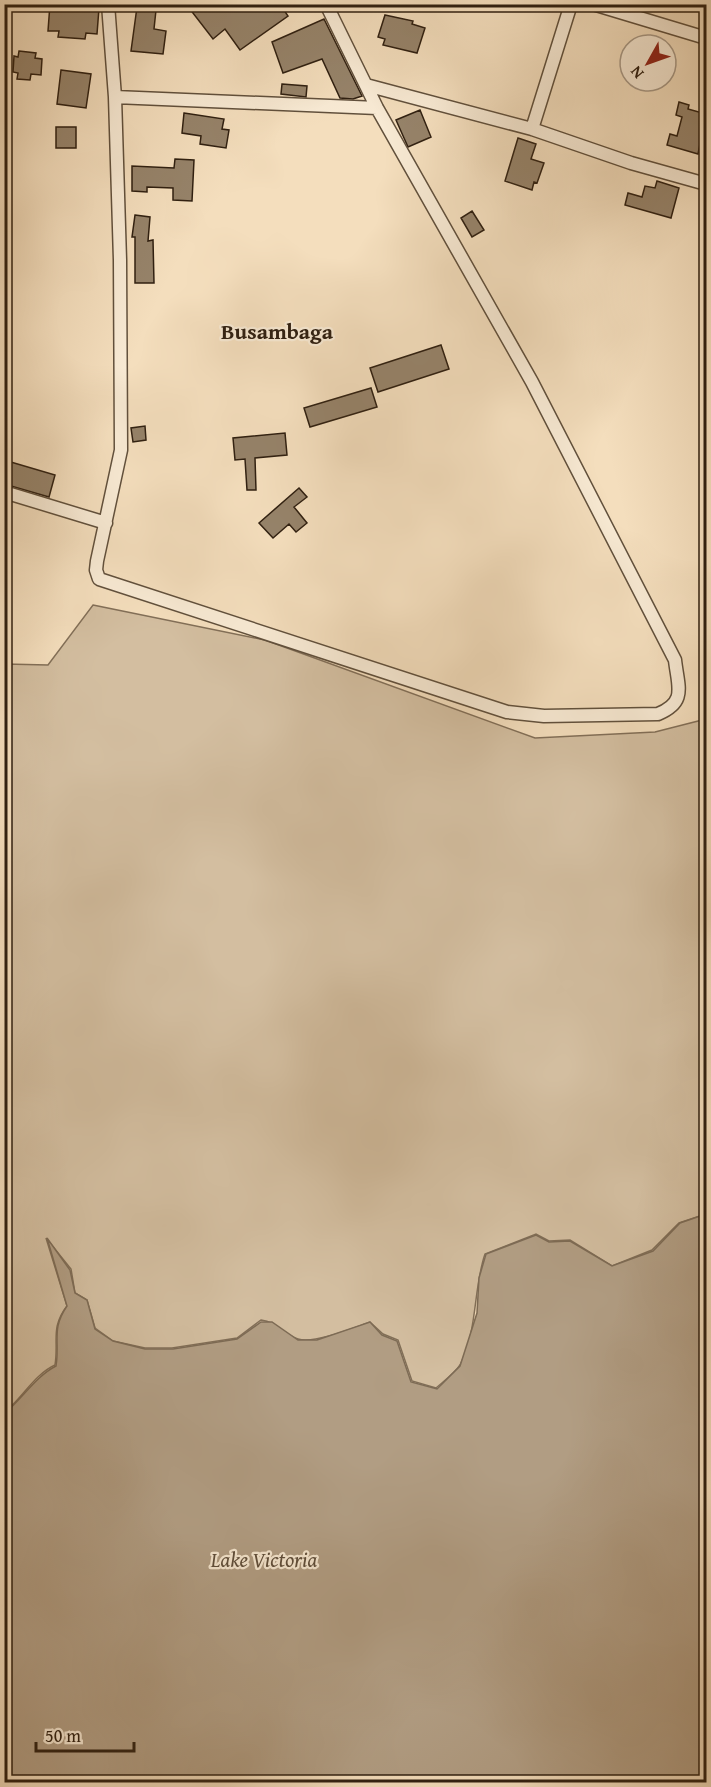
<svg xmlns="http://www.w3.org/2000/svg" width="711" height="1787" font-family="'Gentium Book Plus',serif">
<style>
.green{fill:#d3bea0;stroke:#826f58;stroke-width:1.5}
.water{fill:#b19d83;stroke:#7d6b55;stroke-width:1.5}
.building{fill:#96836a;stroke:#302011;stroke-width:1.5}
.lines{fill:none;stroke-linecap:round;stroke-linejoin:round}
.street-casing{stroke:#61503c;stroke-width:15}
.street{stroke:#f8ead4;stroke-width:12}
.labels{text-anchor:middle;stroke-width:4.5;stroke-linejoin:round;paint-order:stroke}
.water-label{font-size:21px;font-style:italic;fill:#5d4c39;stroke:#f8ead4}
.quarter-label{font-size:22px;font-weight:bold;fill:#302011;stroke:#f8ead4}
</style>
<rect width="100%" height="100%" fill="#f4debd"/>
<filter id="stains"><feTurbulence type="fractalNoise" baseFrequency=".00333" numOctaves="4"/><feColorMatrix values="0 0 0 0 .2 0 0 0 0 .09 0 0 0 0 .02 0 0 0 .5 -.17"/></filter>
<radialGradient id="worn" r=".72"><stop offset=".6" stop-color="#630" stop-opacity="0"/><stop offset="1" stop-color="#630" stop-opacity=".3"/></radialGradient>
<!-- green -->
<path class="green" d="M93 605 265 640 535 738 655 732 706 719V1214L679 1223 652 1250 612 1266 570 1240 549 1241 536 1234 485 1254C473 1289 478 1330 460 1365 455 1373 444 1381 436 1388L412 1381 398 1340 383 1334 370 1322C353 1328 315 1344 298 1339 284 1335 277 1322 261 1320L237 1338 172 1348H145L113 1341 95 1328 87 1300 75 1293 71 1269 46 1238 67 1306C50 1328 59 1341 55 1365 35 1374 22 1398 5 1412V664L48 665Z"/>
<!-- water -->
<path class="water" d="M706 1214V1782H5V1413C22 1399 36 1376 56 1366 60 1341 51 1329 67 1306L47 1238 70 1270 75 1293 87 1300 95 1329 113 1341 145 1349H173L237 1339 261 1322H272L298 1340H317L370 1322 382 1335 397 1341 411 1382 437 1389 460 1366 477 1313 479 1278 486 1254 536 1235 549 1242 570 1241 612 1266 653 1251 680 1223Z"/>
<!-- building -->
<path class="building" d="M50 4 99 8 97 34 86 33 85 39 58 37 59 31H48Z
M186 4H280L288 16 240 50 225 29 213 39Z
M137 7 156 10 154 29 166 31 163 54 131 51Z
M385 15 413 21 412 24 425 28 417 53 383 45 385 39 378 37Z
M324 19 362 96 353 99 340 98 322 59 283 73 272 42Z
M19 51 36 53 35 58 42 59 41 75 31 74 30 80 17 79 18 73 13 72 14 56 18 57Z
M61 70 91 74 86 108 57 104Z
M282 84 307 86 306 97 281 94Z
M679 102 689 105 688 109 706 114 698 154 667 145 670 134 677 136 682 117 676 115Z
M420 110 431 137 408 147 396 120Z
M184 113 224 119 222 129 229 130 226 148 200 144 201 136 182 133Z
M56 127H76V148H56Z
M518 138 536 144 531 159 544 163 537 183 534 182 532 190 505 181Z
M175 159 194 160 192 201 173 200V188L147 187V192L132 191V166L174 168Z
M657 181 679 188 671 218 625 205 628 193 642 197 645 186 655 188Z
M472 211 484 230 472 237 461 218Z
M135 215 150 217 148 241 153 240 154 283H135V237H132Z
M441 345 449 369 378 392 370 368Z
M371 388 377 407 310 427 304 408Z
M145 426 146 440 133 442 131 428Z
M285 433 287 455 255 458 256 490H247L245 459 235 460 233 438Z
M4 460 55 475 49 497 4 484Z
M299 488 307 497 294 507 307 523 296 532 289 524 273 538 259 523Z"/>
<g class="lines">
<defs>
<path id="street" d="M108 4 115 97 120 260 121 450 97 561 96 570 99 579 507 712 544 716 658 714C687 702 678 687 675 660L532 382 377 108 326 4
M593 4 706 38
M366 85 532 129 631 163 706 184
M115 97 377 108
M532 129 571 4
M4 492 106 523"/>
</defs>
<!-- street casing -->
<use href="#street" class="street-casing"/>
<!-- street -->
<use href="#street" class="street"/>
</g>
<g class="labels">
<!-- water labels -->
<g class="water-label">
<text x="264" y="1567">Lake Victoria</text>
</g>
<!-- quarter labels -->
<g class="quarter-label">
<text x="277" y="339">Busambaga</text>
</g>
</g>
<!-- margin -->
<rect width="711" height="1787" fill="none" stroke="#f4debd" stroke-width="24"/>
<rect x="6" y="6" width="699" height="1775" fill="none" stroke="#302011" stroke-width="3"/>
<rect x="12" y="12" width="687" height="1763" fill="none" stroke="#302011" stroke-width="1.5"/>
<!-- north arrow -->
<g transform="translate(648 63) rotate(230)"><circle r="28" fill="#f8ead4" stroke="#a89986" stroke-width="1.5"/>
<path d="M0-4.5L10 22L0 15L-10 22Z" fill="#8f2418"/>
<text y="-9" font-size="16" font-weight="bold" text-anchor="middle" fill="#302011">N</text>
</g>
<!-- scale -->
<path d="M36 1742v9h98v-9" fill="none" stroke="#302011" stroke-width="3"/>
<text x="45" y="1742" font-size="18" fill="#302011" stroke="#f8ead4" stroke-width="4.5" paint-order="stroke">50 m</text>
<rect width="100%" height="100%" filter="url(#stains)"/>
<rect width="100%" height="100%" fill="url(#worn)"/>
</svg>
